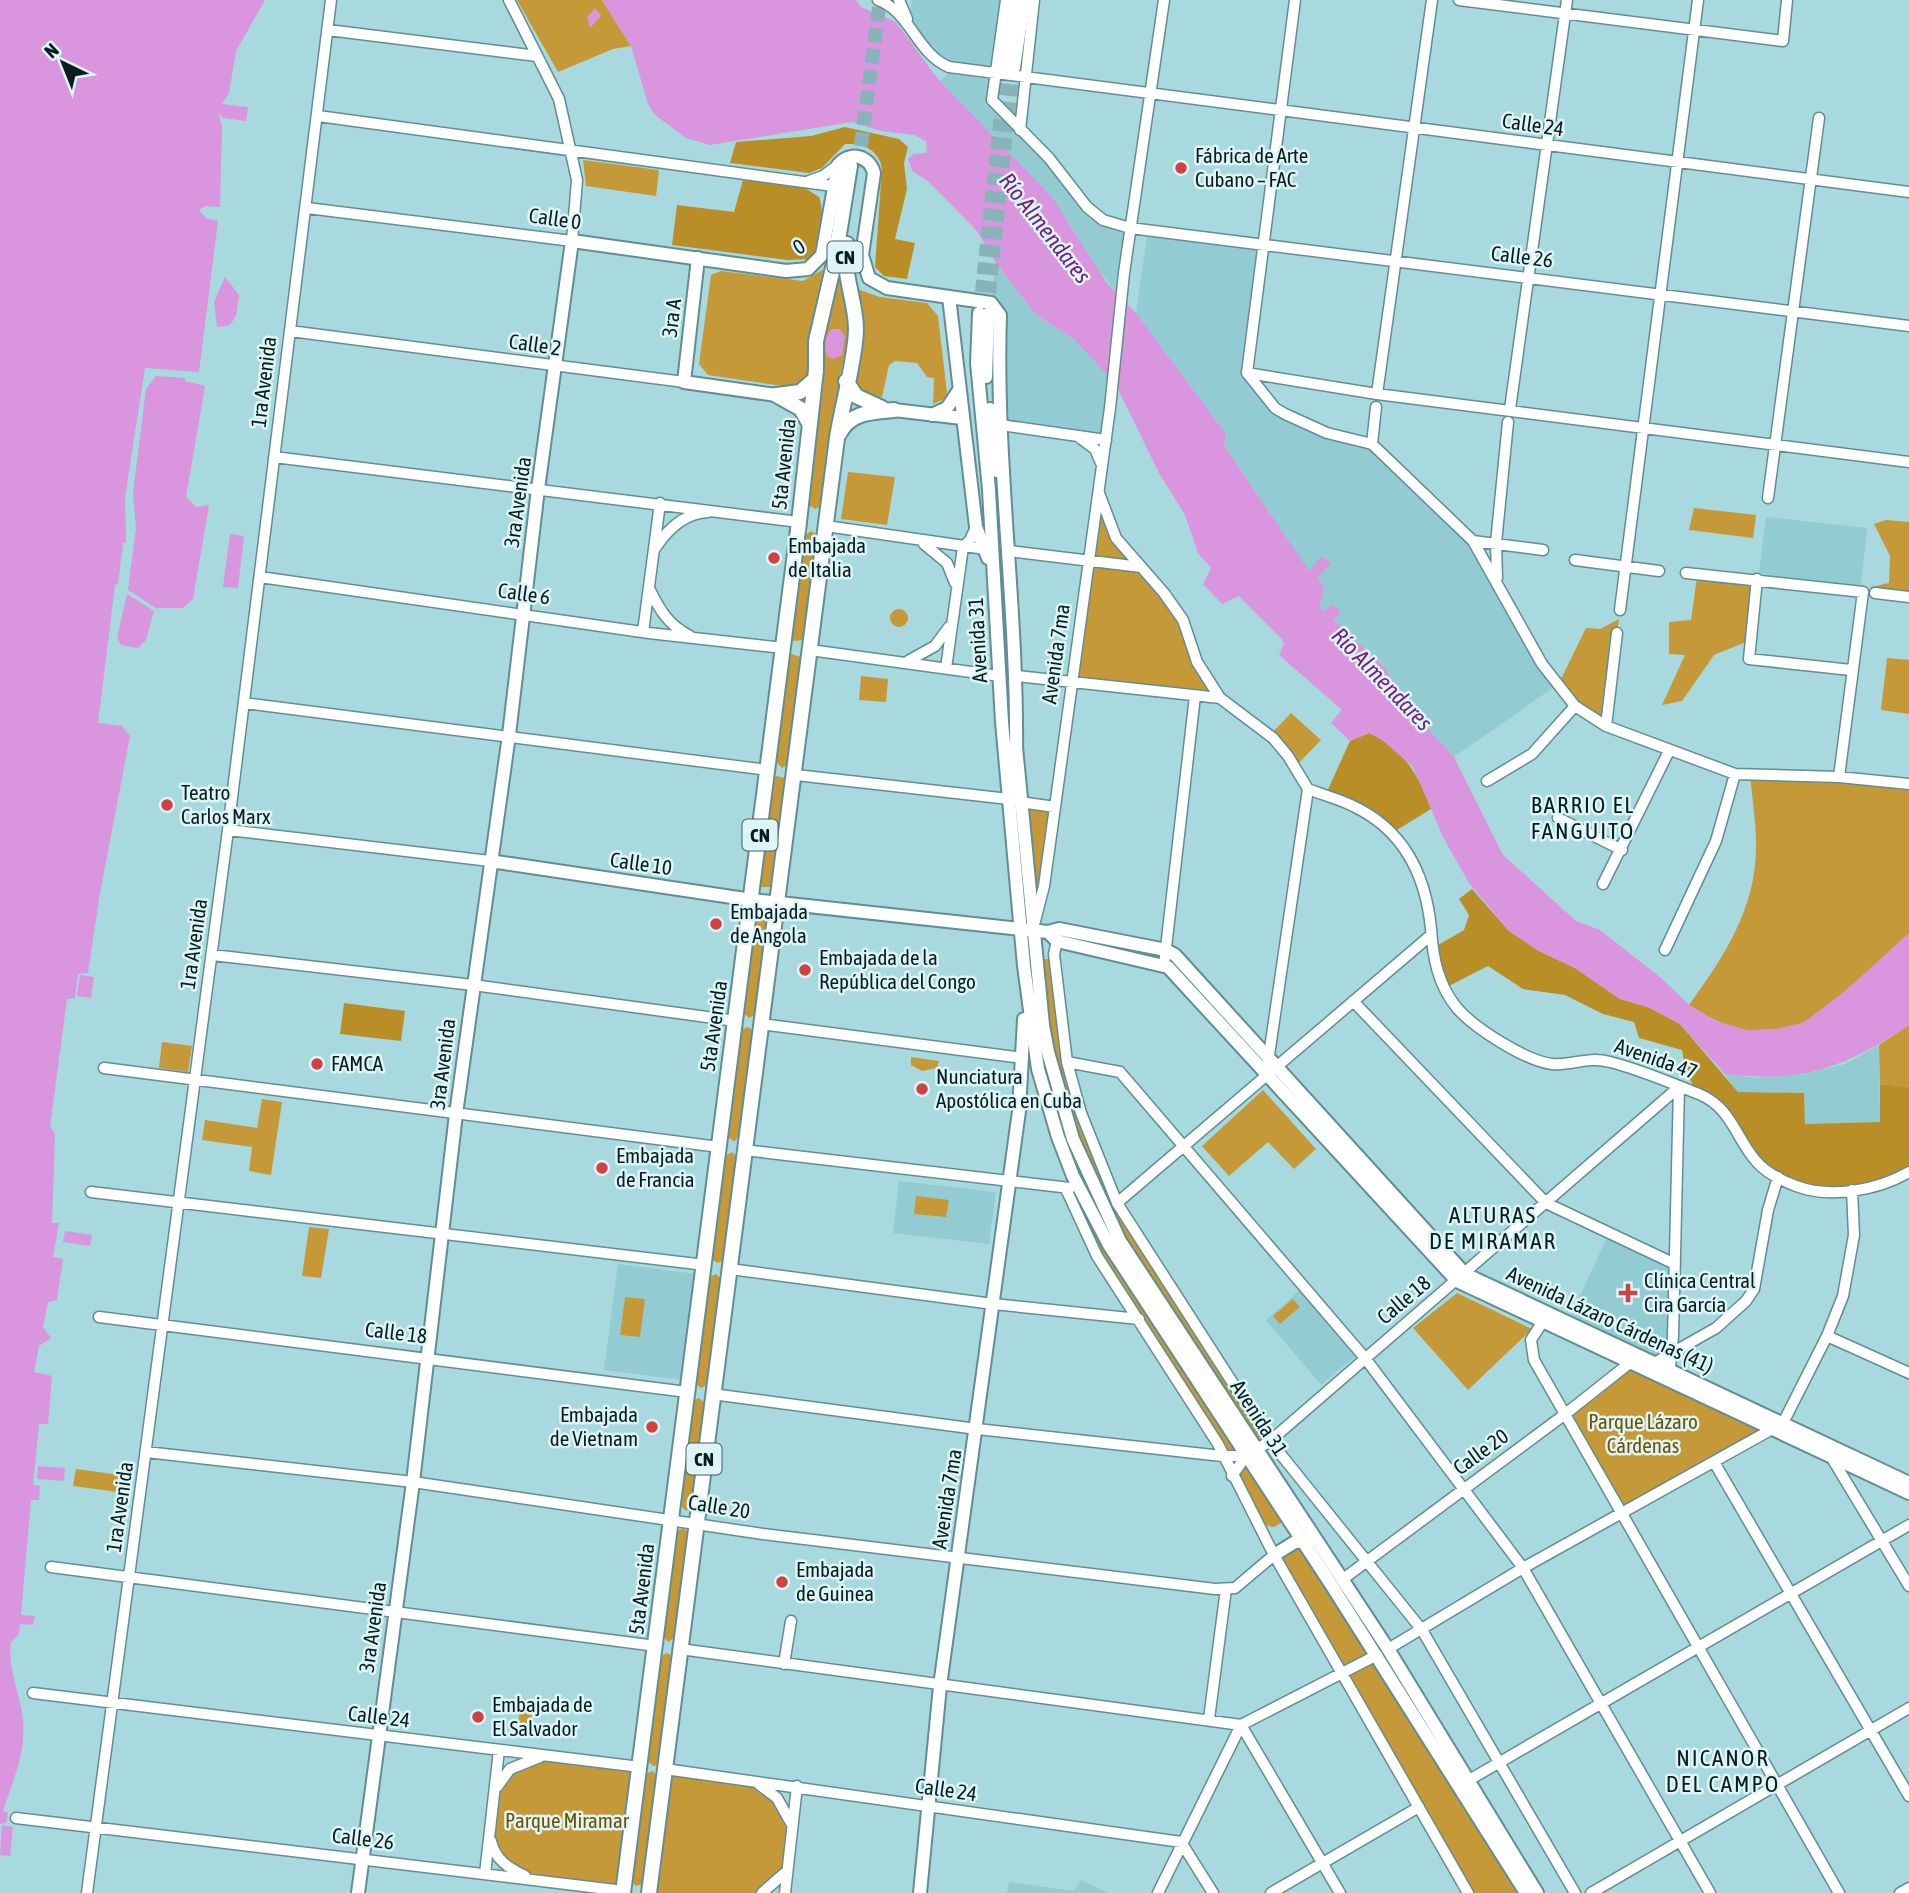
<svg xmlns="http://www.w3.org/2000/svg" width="1909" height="1893" font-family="'Asap Condensed',sans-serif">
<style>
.built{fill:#92ccd2}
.green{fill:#c59938}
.forest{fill:#ba8e27}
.water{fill:#d995de}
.pier{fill:#a8d9de}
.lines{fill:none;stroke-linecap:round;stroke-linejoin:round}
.major-tunnel{stroke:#88b3b8;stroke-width:12;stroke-dasharray:12 6;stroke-linecap:butt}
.highway-tunnel{stroke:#88b3b8;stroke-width:14;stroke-dasharray:14 7;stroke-linecap:butt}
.minor-casing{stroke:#608e93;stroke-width:13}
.major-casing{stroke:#608e93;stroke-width:16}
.highway-casing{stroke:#608e93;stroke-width:18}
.minor{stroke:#fff;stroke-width:10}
.major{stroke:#fff;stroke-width:12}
.highway{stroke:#fff;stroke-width:14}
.poi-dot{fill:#d14143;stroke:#ddf5f7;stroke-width:2.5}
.labels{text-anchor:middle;stroke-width:5;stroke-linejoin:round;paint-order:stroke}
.shield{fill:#ddf5f7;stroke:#495d5f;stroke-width:2}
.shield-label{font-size:19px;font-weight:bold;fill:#091c1e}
.street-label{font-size:21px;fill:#091c1e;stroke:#ddf5f7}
.poi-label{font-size:21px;fill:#091c1e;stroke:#ddf5f7;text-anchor:start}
.park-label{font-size:21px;fill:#6f5201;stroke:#ddf5f7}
.water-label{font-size:23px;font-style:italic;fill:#73237b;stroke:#ddf5f7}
.neighbourhood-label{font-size:23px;letter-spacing:2px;fill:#091c1e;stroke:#ddf5f7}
</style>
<rect width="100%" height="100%" fill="#a8d9de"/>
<!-- built -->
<path class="built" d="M912 0H1000L991 66 948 63 927 47 915 29 910 14Z
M948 73 992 80 989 103 1053 166 1087 214 1102 226 1124 234 1116 292 1093 263 1052 197 940 81Z
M1148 230 1264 245 1247 373 1285 414 1372 444 1473 541 1557 685 1454 757 1414 714 1385 668 1334 620 1341 610 1325 612 1320 607 1323 586 1317 579 1323 572H1309L1224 445 1226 434 1136 313Z
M996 263 1036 315 1074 339 1116 385 1106 440 1001 425 998 359 991 303Z
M1766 517 1867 528 1861 585 1758 579Z
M1879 1045 1880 1122 1805 1124 1804 1093 1738 1092 1725 1074 1756 1078 1804 1074 1845 1064Z
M899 1181 996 1192 989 1244 893 1233Z
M1609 1233 1675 1264 1672 1353 1656 1362 1568 1322Z
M618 1264 697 1274 683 1380 604 1370Z
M1301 1289 1357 1355 1321 1385 1266 1320Z
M1081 1880 1108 1893H1007L1009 1882 1074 1891Z"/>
<!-- green -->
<path class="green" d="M517 0H602L631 46 613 49 558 72Z
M583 160 659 170 656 196 586 186Z
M840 265 850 330 840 375 821 506 815 509 807 504 821 336Z
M822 270H828L809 375 800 386 789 387 708 375 699 364 711 275 721 271 803 281Z
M854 288 880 297 927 303 938 316 947 393 945 399 933 404 934 378 927 377 917 363 895 361 889 365 882 397 867 396 855 387C849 351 870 330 854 288Z
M988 427 1016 802 1028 925H1025Z
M848 472 895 477 887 525 841 519Z
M1098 489 1107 518 1183 620 1197 662 1220 698 1072 683Z
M1694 508 1756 515 1753 538 1689 530Z
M1886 520 1909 522V597L1870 594 1871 587 1889 583 1890 556 1874 524Z
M811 531 819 536 805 640 793 641 791 638 805 535Z
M1697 577 1752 585 1746 642 1714 655 1682 701 1662 705 1685 655 1669 654V622L1691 620Z
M890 618a9 9 0 1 1 18 0a9 9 0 1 1-18 0Z
M1619 619 1606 726 1558 685 1586 628 1600 629Z
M792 654 803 658 790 763 782 768 775 761 788 656Z
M1887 658 1909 660V714L1881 710Z
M861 676 888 679 886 702 859 700Z
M1291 713 1321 740 1295 767 1270 735Z
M1750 774 1909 785V933C1886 956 1829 1011 1802 1023 1786 1029 1765 1031 1748 1030 1727 1028 1707 1016 1689 1005 1724 957 1757 907 1756 844 1756 821 1752 797 1750 774Z
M776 776 785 778 788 782 775 887H761L759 882 772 780Z
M1020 802 1055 807 1033 930Z
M759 908 767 910 770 914 757 1014 749 1018 742 1012 755 912Z
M1060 933 1155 951 1162 956 1156 959 1060 938Z
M1041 959H1051L1061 1055 1077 1109 1135 1239 1265 1441 1258 1445C1197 1351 1115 1242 1078 1136 1058 1078 1049 1019 1041 959Z
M1909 1025V1087L1880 1084 1879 1045Z
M748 1027 754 1031 739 1136 734 1142 726 1135 740 1030Z
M162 1042 192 1046 188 1072 159 1068Z
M1041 1044 1064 1130 1114 1244C1080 1180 1056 1122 1040 1051Z
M911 1057 939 1061 937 1068 922 1071 911 1065Z
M1278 1068 1465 1274 1785 1421 1620 1513 1564 1415 1630 1364 1457 1281 1268 1076Z
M1263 1090 1316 1149 1294 1169 1268 1142 1229 1176 1202 1146Z
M262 1099 282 1102 271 1175 249 1171 252 1147 202 1140 205 1120 257 1128Z
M732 1152 737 1157 726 1260 717 1263 711 1258 725 1156Z
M1078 1186 1288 1519 1274 1527 1257 1523C1197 1410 1121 1306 1066 1189Z
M916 1196 949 1200 946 1217 914 1214Z
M309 1227 329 1229 321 1278 302 1276Z
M716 1274 722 1280 709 1384 701 1388 694 1382 708 1278Z
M1457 1293 1532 1329 1468 1390 1413 1328Z
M625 1297 645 1299 640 1337 620 1335Z
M1293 1299 1300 1307 1280 1324 1273 1316Z
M699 1398 706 1404 693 1505 686 1511 678 1503 691 1402Z
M76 1469 120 1475 118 1492 73 1486Z
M683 1528 690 1534 676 1637 668 1642 663 1636 676 1532Z
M1302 1540 1525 1893H1468L1274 1555Z
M667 1653 674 1657 659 1765 653 1766 647 1760 660 1657Z
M521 1699 533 1700 530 1727 518 1726Z
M547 1755 640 1767 624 1891 532 1880 493 1850 494 1792 502 1778Z
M665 1769 752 1779 768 1790 792 1826 787 1871 762 1893H649Z
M652 1771 658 1776 645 1883 636 1886 630 1880 644 1775Z"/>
<!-- forest -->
<path class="forest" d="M845 127 899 139 908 147 904 163 907 189 895 239 915 243 907 279 884 276 875 267 882 168C878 149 863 143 845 144L822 168 809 173 730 163 736 142 811 136Z
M743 180 805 188 819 197C825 211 821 248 810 259L788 260 672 245 677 205 734 212Z
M1369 733C1403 748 1419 775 1431 809L1392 833 1382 824 1325 796 1350 741Z
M1472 889 1509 931 1539 951 1575 968 1620 999 1648 1007 1680 1024 1738 1092 1804 1093 1805 1124 1880 1122V1084L1909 1087V1172L1887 1182 1818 1191 1762 1167 1735 1125 1697 1093 1686 1072 1682 1050 1639 1038 1634 1022 1603 1014 1565 995 1523 989 1488 966 1443 989 1433 948 1464 930 1469 915 1459 899Z
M344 1003 405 1011 401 1041 340 1034Z"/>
<!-- water -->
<path class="water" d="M0 0H265L236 51 229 93 222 104 248 107 246 121 223 118 218 112 222 126 220 207 205 206 199 210 206 218 218 221 199 372 145 368 125 497 126 542 123 543 118 584 115 585 98 723 122 726 130 736 100 893 88 973 78 974 75 998 67 999 50 1127 55 1134 52 1223H59L53 1257 63 1259 57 1300 48 1302 43 1327 51 1338 39 1346 34 1372 52 1376 48 1424H39L33 1485 40 1486 39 1500H31L21 1615 35 1616 33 1625 20 1624 19 1634 11 1642C7 1668 21 1695 23 1721 26 1753 12 1783 3 1811L8 1813 6 1823 0 1824Z
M602 0H856L861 7 896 22 937 78 1052 197 1106 282 1136 313 1226 434 1224 445 1309 571 1322 556 1331 563 1317 579 1324 586 1320 607 1325 612 1332 604 1341 611 1334 620 1385 668 1414 714 1454 757 1503 855 1576 921 1600 930 1661 978 1689 1005 1716 1021 1747 1030 1774 1029 1803 1023 1845 991 1909 933V1025C1846 1067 1802 1084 1725 1074L1680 1024 1648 1007 1620 999 1575 968 1539 951 1509 931 1469 883 1443 837 1413 767 1381 739 1369 733 1350 741 1331 723 1341 710 1279 655 1284 643 1281 638 1239 596 1222 604 1203 584 1211 568 1198 553 1185 515 1159 473 1116 385 1074 339 1036 315 996 263 977 231 927 180 913 172 908 159 913 154 927 153 926 141 914 135 881 131 852 122 710 145 686 138 655 115 648 104 631 46Z
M595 8 601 16 590 28 587 17Z
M225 277 239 295 236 316 230 325 217 327 214 302Z
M832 329H840L845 336 842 355 834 359 828 357C823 349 825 335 832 329Z
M156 376 185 378V381L205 386 186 497 196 507 209 505 193 599 183 608H156L128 590 136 528 133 493 146 389Z
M230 534 244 536 238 588 223 587Z
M127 594 154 611 146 640 138 648 121 645 117 638Z
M80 975 94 977 91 998 77 996Z
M65 1231 92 1235 90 1246 63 1242Z
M38 1466 65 1468 64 1481 37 1479Z
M2 1825 13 1827 10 1856 0 1855Z"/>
<!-- pier -->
<path class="pier" d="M1279 655 1342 710 1328 726 1327 721 1337 711 1277 658Z"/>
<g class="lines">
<!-- major-tunnel -->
<path class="major-tunnel" d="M979 310 1005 67
M988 311 1014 68"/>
<!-- highway-tunnel -->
<path class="highway-tunnel" d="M858 167 880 0"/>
<defs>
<path id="minor" d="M878 0C910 11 917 54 949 67L1909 192
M899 0 907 19
M1006 0 992 100 1049 158 1087 207 1103 220 1130 228 1909 326
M1459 0 1783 41 1787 0
M328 30 537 56
M318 116 833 186
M1020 130 1034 0
M809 181 823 176 838 165
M307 208 572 241 577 180 559 99 509 0
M290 331 684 382
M1247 373 1275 408 1285 414 1327 433 1372 444 1473 541 1542 664 1575 706 1606 726 1735 774 1839 777 1909 784
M1247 373 1377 394 1909 462
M1247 373 1295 0
M1377 394 1432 0
M1510 409 1567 0
M1001 425 1106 440
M1080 438 1095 449 1101 463
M1372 444 1376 407
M274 457 799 522
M1099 493 1116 538 1164 593 1183 620 1197 662 1220 698
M1768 498 1819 118
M826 526 985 549
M1473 541 1543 550
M924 544 947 563 955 583
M656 547C668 529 684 513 708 512
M1009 551 1141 567
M1575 560 1659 571
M1686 573 1863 592 1839 777
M260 577 649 633 783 648
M1497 578 1496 543 1508 422
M1757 579 1749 659 1851 670
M649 588C659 609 668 625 690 636
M1875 593 1909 597
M1620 610 1698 0
M643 632 660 503
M810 650 1000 676
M908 661 935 646 949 627
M946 668 963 547 970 540 976 527
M1017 676 1220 698 1273 738 1288 756 1308 789
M244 703 768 770
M1606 726 1617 633
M796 775 1009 799
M1487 781 1532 754 1575 706
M1308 789C1323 795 1339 799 1353 806 1404 830 1426 876 1431 929 1433 958 1438 985 1457 1008 1474 1028 1526 1061 1552 1064 1572 1066 1587 1056 1610 1062 1639 1069 1671 1083 1699 1094 1732 1108 1735 1137 1756 1161 1765 1172 1783 1181 1796 1186 1831 1199 1878 1190 1909 1172
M1020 802 1055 807
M1558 818 1622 850
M228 830 490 861
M1603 884 1669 751
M1035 921 1044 886 1055 807 1110 408 1124 273 1164 0
M1057 941 1054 954 1067 1062 1081 1113 1117 1203 1270 1441 1422 1630 1575 1893
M1665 950 1716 841 1735 774
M212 955 473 985 736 1021
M1164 965 1195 696
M1353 1001 1546 1203 1675 1264
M761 1024 1023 1058
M1067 1062 1120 1072 1365 1358 1523 1568 1710 1893
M1268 1062 1308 789
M104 1068 719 1147
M744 1150 1070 1188
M1066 1189 1097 1256 1218 1444 1274 1555 1468 1893
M91 1192 705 1265
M1117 1203 1431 935
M730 1269 993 1304 1139 1319
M99 1317 687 1392
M1545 1318 1531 1340 1534 1360 1839 1893
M1827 1336 1909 1373
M1656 1362 1716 1328 1746 1301 1754 1289 1768 1210 1778 1177
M1669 1377 1673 1337 1679 1087
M712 1394 977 1429 1222 1456H1246
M146 1452 413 1482 763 1534 1215 1589 1235 1588 1274 1555
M1830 1455 1909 1586
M1714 1462 1909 1796
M1232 1476 1246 1456 1270 1441 1679 1087
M51 1567 656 1646
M1343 1579 1564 1415 1636 1358
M680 1649 1241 1725 1377 1655
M1388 1649 1523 1568 1783 1423 1827 1336 1843 1296 1854 1235 1852 1190
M784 1664 791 1621
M33 1693 640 1767
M1209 1719 1226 1589
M1241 1725 1340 1893
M665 1769 1181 1842 1213 1893
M1469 1780 1909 1525
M756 1782 777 1798 791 1823
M497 1787 510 1769 540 1757
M16 1818 624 1891
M491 1841C495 1860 509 1868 525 1876
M485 1874 499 1750
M87 1893 228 830 331 0
M762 1893 787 1871
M785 1893 797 1786
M1158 1893 1241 1725
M1271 1893 1419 1807
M1591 1893 1909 1708
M1900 1893 1909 1888"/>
<path id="major" d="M1005 67 1014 0
M1014 68 1024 0
M698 258 684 382 776 395
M949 297 976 527 988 558
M979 313 977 363 989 490 1002 722 1024 966 1038 1069 1058 1137 1073 1176 1109 1245 1332 1586 1526 1893
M986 377 988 314
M990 409 997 471
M894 410 962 418
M932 415 947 408 959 390
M1016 747 1043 1025 1048 1052 1073 1139 1120 1241 1388 1649 1537 1893
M490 861 752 900 1048 932 1059 929 1166 950 1175 955 1465 1274 1909 1483
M1048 932 1057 941 1168 967 1457 1281 1909 1493
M1274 1555 1295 1542 1309 1541
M358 1893 413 1482 456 1114 509 735 538 489 572 241 786 271 808 269 822 255 838 165C850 151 869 155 874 173L862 255 869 278 887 288 991 303 1000 315C995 462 1018 608 1016 755
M920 1893 940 1686 1019 1111 1024 1019"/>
<path id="highway" d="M846 381 856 396 882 408
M776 395 801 409 809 423
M777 395 800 392 815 379
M839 434C850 412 872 412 894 410
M623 1893 799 522 816 370V341L835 259 850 166
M649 1893 837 438C842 405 855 362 856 330 856 300 842 275 847 244"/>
</defs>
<!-- minor casing -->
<use href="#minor" class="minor-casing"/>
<!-- major casing -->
<use href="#major" class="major-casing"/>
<!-- highway casing -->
<use href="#highway" class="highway-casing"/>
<!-- minor -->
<use href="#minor" class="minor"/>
<!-- major -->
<use href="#major" class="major"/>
<!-- highway -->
<use href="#highway" class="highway"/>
</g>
<!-- markers -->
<g class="poi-dot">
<circle cx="1181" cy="168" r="7"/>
<circle cx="774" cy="558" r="7"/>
<circle cx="167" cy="805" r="7"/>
<circle cx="716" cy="924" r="7"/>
<circle cx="805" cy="970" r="7"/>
<circle cx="317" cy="1064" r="7"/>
<circle cx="922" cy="1089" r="7"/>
<circle cx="602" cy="1168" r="7"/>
<path d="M1624.5 1282.5h7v7h7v7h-7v7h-7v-7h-7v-7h7z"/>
<circle cx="652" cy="1427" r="7"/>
<circle cx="782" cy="1582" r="7"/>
<circle cx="478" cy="1717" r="7"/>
</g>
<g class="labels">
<!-- shield labels -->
<g class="shield">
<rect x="827.5" y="241.5" width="35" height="31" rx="5"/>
<rect x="742.5" y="819.5" width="35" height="31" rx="5"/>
<rect x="686.5" y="1443.5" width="35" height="31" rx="5"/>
</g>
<g class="shield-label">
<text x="845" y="264">CN</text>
<text x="760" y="842">CN</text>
<text x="704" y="1466">CN</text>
</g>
<!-- street labels -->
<g class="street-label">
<text transform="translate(1533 125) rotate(8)" y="7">Calle 24</text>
<text transform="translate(555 219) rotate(8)" y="7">Calle 0</text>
<text transform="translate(799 247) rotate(-33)" y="7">0</text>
<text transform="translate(1522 257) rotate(7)" y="7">Calle 26</text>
<text transform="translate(672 318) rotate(-83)" y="7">3ra A</text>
<text transform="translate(535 345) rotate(8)" y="7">Calle 2</text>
<text transform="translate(264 382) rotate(-83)" y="7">1ra Avenida</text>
<text transform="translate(784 464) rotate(-84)" y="7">5ta Avenida</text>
<text transform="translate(518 502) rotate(-82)" y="7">3ra Avenida</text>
<text transform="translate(524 594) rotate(8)" y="7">Calle 6</text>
<text transform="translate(978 640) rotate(-93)" y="7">Avenida 31</text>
<text transform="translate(1056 654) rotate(-82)" y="7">Avenida 7ma</text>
<text transform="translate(641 864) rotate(8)" y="7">Calle 10</text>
<text transform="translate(194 944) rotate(-82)" y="7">1ra Avenida</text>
<text transform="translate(714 1026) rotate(-82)" y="7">5ta Avenida</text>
<text transform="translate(1656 1059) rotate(19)" y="7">Avenida 47</text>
<text transform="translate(443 1064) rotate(-83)" y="7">3ra Avenida</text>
<text transform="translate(1404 1300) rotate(-40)" y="7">Calle 18</text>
<text transform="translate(1610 1320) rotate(25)" y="7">Avenida Lázaro Cárdenas (41)</text>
<text transform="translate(396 1333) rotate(7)" y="7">Calle 18</text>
<text transform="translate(1259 1418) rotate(57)" y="7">Avenida 31</text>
<text transform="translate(1481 1452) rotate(-36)" y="7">Calle 20</text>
<text transform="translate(947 1499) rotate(-81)" y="7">Avenida 7ma</text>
<text transform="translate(120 1507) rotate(-82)" y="7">1ra Avenida</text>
<text transform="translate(719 1507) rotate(9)" y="7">Calle 20</text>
<text transform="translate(642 1589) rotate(-83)" y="7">5ta Avenida</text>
<text transform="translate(373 1627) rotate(-82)" y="7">3ra Avenida</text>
<text transform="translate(379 1717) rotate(7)" y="7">Calle 24</text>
<text transform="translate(946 1790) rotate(8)" y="7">Calle 24</text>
<text transform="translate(363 1839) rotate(7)" y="7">Calle 26</text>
</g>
<!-- poi labels -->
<g class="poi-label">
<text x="1195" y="163">Fábrica de Arte<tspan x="1195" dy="24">Cubano – FAC</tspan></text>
<text x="788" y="553">Embajada<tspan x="788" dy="24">de Italia</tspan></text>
<text x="181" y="800">Teatro<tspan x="181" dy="24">Carlos Marx</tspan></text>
<text x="730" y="919">Embajada<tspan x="730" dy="24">de Angola</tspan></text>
<text x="819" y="965">Embajada de la<tspan x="819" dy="24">República del Congo</tspan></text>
<text x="331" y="1071">FAMCA</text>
<text x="936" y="1084">Nunciatura<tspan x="936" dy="24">Apostólica en Cuba</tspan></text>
<text x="616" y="1163">Embajada<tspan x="616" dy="24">de Francia</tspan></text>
<text x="1644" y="1288">Clínica Central<tspan x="1644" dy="24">Cira García</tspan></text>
<text x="638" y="1422" text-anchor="end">Embajada<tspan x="638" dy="24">de Vietnam</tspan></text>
<text x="796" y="1577">Embajada<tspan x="796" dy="24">de Guinea</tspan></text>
<text x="492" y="1712">Embajada de<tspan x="492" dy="24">El Salvador</tspan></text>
</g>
<!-- park labels -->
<g class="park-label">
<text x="1643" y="1429">Parque Lázaro<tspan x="1643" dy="24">Cárdenas</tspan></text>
<text x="567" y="1828">Parque Miramar</text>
</g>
<!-- water labels -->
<g class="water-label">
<text transform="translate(1045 228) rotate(52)" y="8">Río Almendares</text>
<text transform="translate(1382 679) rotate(46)" y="8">Río Almendares</text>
</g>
<!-- neighbourhood labels -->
<g class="neighbourhood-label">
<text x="1583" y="813">BARRIO EL<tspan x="1583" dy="26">FANGUITO</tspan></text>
<text x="1493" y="1223">ALTURAS<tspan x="1493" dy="26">DE MIRAMAR</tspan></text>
<text x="1723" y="1766">NICANOR<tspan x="1723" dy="26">DEL CAMPO</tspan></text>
</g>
</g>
<!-- north arrow -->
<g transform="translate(63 63) rotate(317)" stroke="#ddf5f7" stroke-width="5" paint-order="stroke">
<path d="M0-5L12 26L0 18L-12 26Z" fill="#091c1e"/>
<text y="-10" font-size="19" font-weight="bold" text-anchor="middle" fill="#091c1e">N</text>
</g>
</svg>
